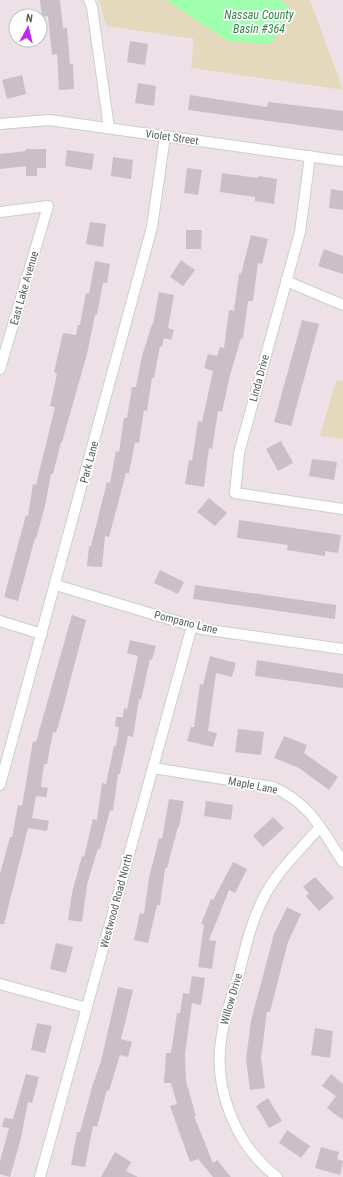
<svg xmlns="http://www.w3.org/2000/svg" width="343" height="1177" font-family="'Roboto Condensed',sans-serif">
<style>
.green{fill:#e5d9bd}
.water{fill:#9effad}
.building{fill:#cabfc6}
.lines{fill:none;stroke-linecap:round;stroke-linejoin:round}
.minor-casing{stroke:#c8cfca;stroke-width:12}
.minor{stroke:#fff;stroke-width:10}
.labels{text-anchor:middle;stroke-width:3.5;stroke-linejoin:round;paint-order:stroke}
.street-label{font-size:11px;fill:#59625c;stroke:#fff}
.water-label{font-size:12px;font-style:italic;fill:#308543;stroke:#fff}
</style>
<rect width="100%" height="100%" fill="#ede1e7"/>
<!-- green -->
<path class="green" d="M99 0H310L343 90 191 68 194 39 106 26Z
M336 380 343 381V439L320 436Z"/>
<!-- water -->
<path class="water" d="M166 0H281L290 9 283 26 270 44 228 41Z"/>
<!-- building -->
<path class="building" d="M40 0H60L63 28H67L70 64H73L74 89 59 90 57 54 52 55 48 16 42 17Z
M130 41 148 44 145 65 127 62Z
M22 75 26 94 7 99 2 80Z
M138 83 156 86 154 106 135 103Z
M190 95 267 107 268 102 343 111V131L188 110Z
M26 149H46V168H37V176H26V166L0 169V154L26 151Z
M67 150 94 154 92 170 65 166Z
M113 157 133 160 131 179 111 176Z
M187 168 202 170 198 195 184 193Z
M222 173 258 178V176L277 179 274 204 255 201V197L220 192Z
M331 189 343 191V210L329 208Z
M90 222 106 224 103 247 86 244Z
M186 230H202L201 249H186Z
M251 235 268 239 262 264 258 263 253 301H248L243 338H241L230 375 222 412 218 411 212 449 209 448 204 487 185 484 189 460 192 461 198 421 202 422 213 371 204 368 208 354 217 356 220 347 224 348 229 310 234 311 239 274H241Z
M324 249 343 256V274L318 266Z
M181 260 195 270 183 286 170 277Z
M95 261 110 264 107 283H103L97 315H95L87 354 62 442H61L53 474H51L45 506 36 539 35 538 18 601 4 597 26 515 28 516 33 484 36 485 55 407 50 406 57 374 54 372 63 333 76 335 78 325H80L86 293 89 294Z
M159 292 174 295 168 328 174 330 171 340 164 338 162 347 160 346 154 378H152L147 411 144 410 139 443 135 442 129 473H126L109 537 105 536 102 567 87 566 89 546H91L107 482 110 483 116 451 119 452 124 418H127L132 387H136L142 356 152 324H153Z
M302 320 319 324 291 426 274 422Z
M281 441 293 463 278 471 266 449Z
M312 459 337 462 334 480 309 476Z
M209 498 227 513 215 526 197 512Z
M239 520 341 535 338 553 325 551V556L312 554 287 550 288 545 237 538Z
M160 570 184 582 178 594 154 583Z
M195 585 336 605 335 619 193 599Z
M72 615 86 620 63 709 56 733 53 732 47 764H44L41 787 48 788 46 797 36 796 32 818 49 821 47 831 28 828 4 924H0V874L10 837H12L18 805 22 806 33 741 36 742Z
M130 640 156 646 152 660 150 659 141 700 139 699 133 737 128 736 120 774H118L113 811 110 810 100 849 98 848 87 885 82 922 68 920 72 893 82 856 84 857 93 819 97 820 102 783 106 784 114 746H116L119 727 115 726 116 717H123L124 708 127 709 138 656 127 653Z
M210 656 236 663 232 677 216 673 208 731 217 733 213 747 187 741 191 727H194L200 684 203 685Z
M257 660 343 674V688L255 676Z
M238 729 264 732 261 755 235 752Z
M284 736 307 745 304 753 338 777 329 790 299 768 274 758Z
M169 799 184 801 179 827H178L167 868H165L160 905H157L148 943 134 940 140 913 144 914 149 878 159 838 162 839Z
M206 801 233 805 231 820 204 816Z
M273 817 284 828 263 847 253 836Z
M233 862 247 869 235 893 229 890 209 940 216 941 212 969 198 967 204 925 201 924 211 899 213 900Z
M315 877 334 898 319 911 306 896 309 893 303 887Z
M287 907 301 914 288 942 270 1012H267L261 1058 265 1088 250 1090 246 1059 251 1021 274 934Z
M56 943 73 947 66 973 50 969Z
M192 976 205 978 201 1005 192 1003 185 1054 186 1081 196 1116H194L213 1163 217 1160 231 1177H213L198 1159 190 1162 170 1106 177 1104 171 1083H164L166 1053H171L177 1013H180L183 993 189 994Z
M118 987 133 990 121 1039 132 1042 128 1057 120 1055 109 1091 107 1090 97 1127 93 1126 85 1167 71 1165 77 1132H80L92 1087 101 1061Z
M37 1023 52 1026 45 1053 31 1050Z
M315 1028 333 1031 330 1058 311 1055Z
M26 1074 39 1077 32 1103 28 1102 21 1138 10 1177 0 1174V1161L9 1128 2 1127 4 1118 13 1119Z
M331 1074 343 1084V1120L327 1108 336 1096 322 1086Z
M268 1098 282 1121 269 1128 256 1106Z
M287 1130 310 1146 301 1158 279 1143Z
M321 1147 339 1152 337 1159 343 1161 340 1175 315 1168Z
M115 1152 131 1162 126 1171 138 1177H101Z"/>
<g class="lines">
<defs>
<path id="minor" d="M89 0 92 7 109 128
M0 124 49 120 343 161
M310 156 300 232 239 453 235 493 343 509
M0 212 48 206 0 369
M286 281 343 305
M56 585 202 629 343 649
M0 621 42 634
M153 768 273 787C311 804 321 829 343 862
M0 785 152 227 165 136
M0 984 87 1008
M40 1177 192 626
M277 1177C235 1145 212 1087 222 1034 225 1014 233 993 239 973 245 949 251 923 262 901 275 873 300 850 320 827"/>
</defs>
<!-- minor casing -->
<use href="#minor" class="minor-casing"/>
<!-- minor -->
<use href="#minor" class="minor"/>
</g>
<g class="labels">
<!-- street labels -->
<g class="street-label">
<text transform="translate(172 137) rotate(8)" y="4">Violet Street</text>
<text transform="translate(24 288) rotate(-74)" y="4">East Lake Avenue</text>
<text transform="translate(259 378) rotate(-75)" y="4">Linda Drive</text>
<text transform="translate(89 462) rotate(-75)" y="4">Park Lane</text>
<text transform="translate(186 622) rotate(14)" y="4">Pompano Lane</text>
<text transform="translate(253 785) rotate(11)" y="4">Maple Lane</text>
<text transform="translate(116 901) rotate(-75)" y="4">Westwood Road North</text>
<text transform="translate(231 999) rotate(-74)" y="4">Willow Drive</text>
</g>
<!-- water labels -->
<g class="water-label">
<text x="259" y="19">Nassau County<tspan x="259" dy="14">Basin #364</tspan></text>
</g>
</g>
<!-- north arrow -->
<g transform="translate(28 28) rotate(8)"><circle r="19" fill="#ffffff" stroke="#bdc0be"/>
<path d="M0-3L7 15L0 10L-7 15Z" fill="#c12aea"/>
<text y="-6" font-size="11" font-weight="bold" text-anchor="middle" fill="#59625c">N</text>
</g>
</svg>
